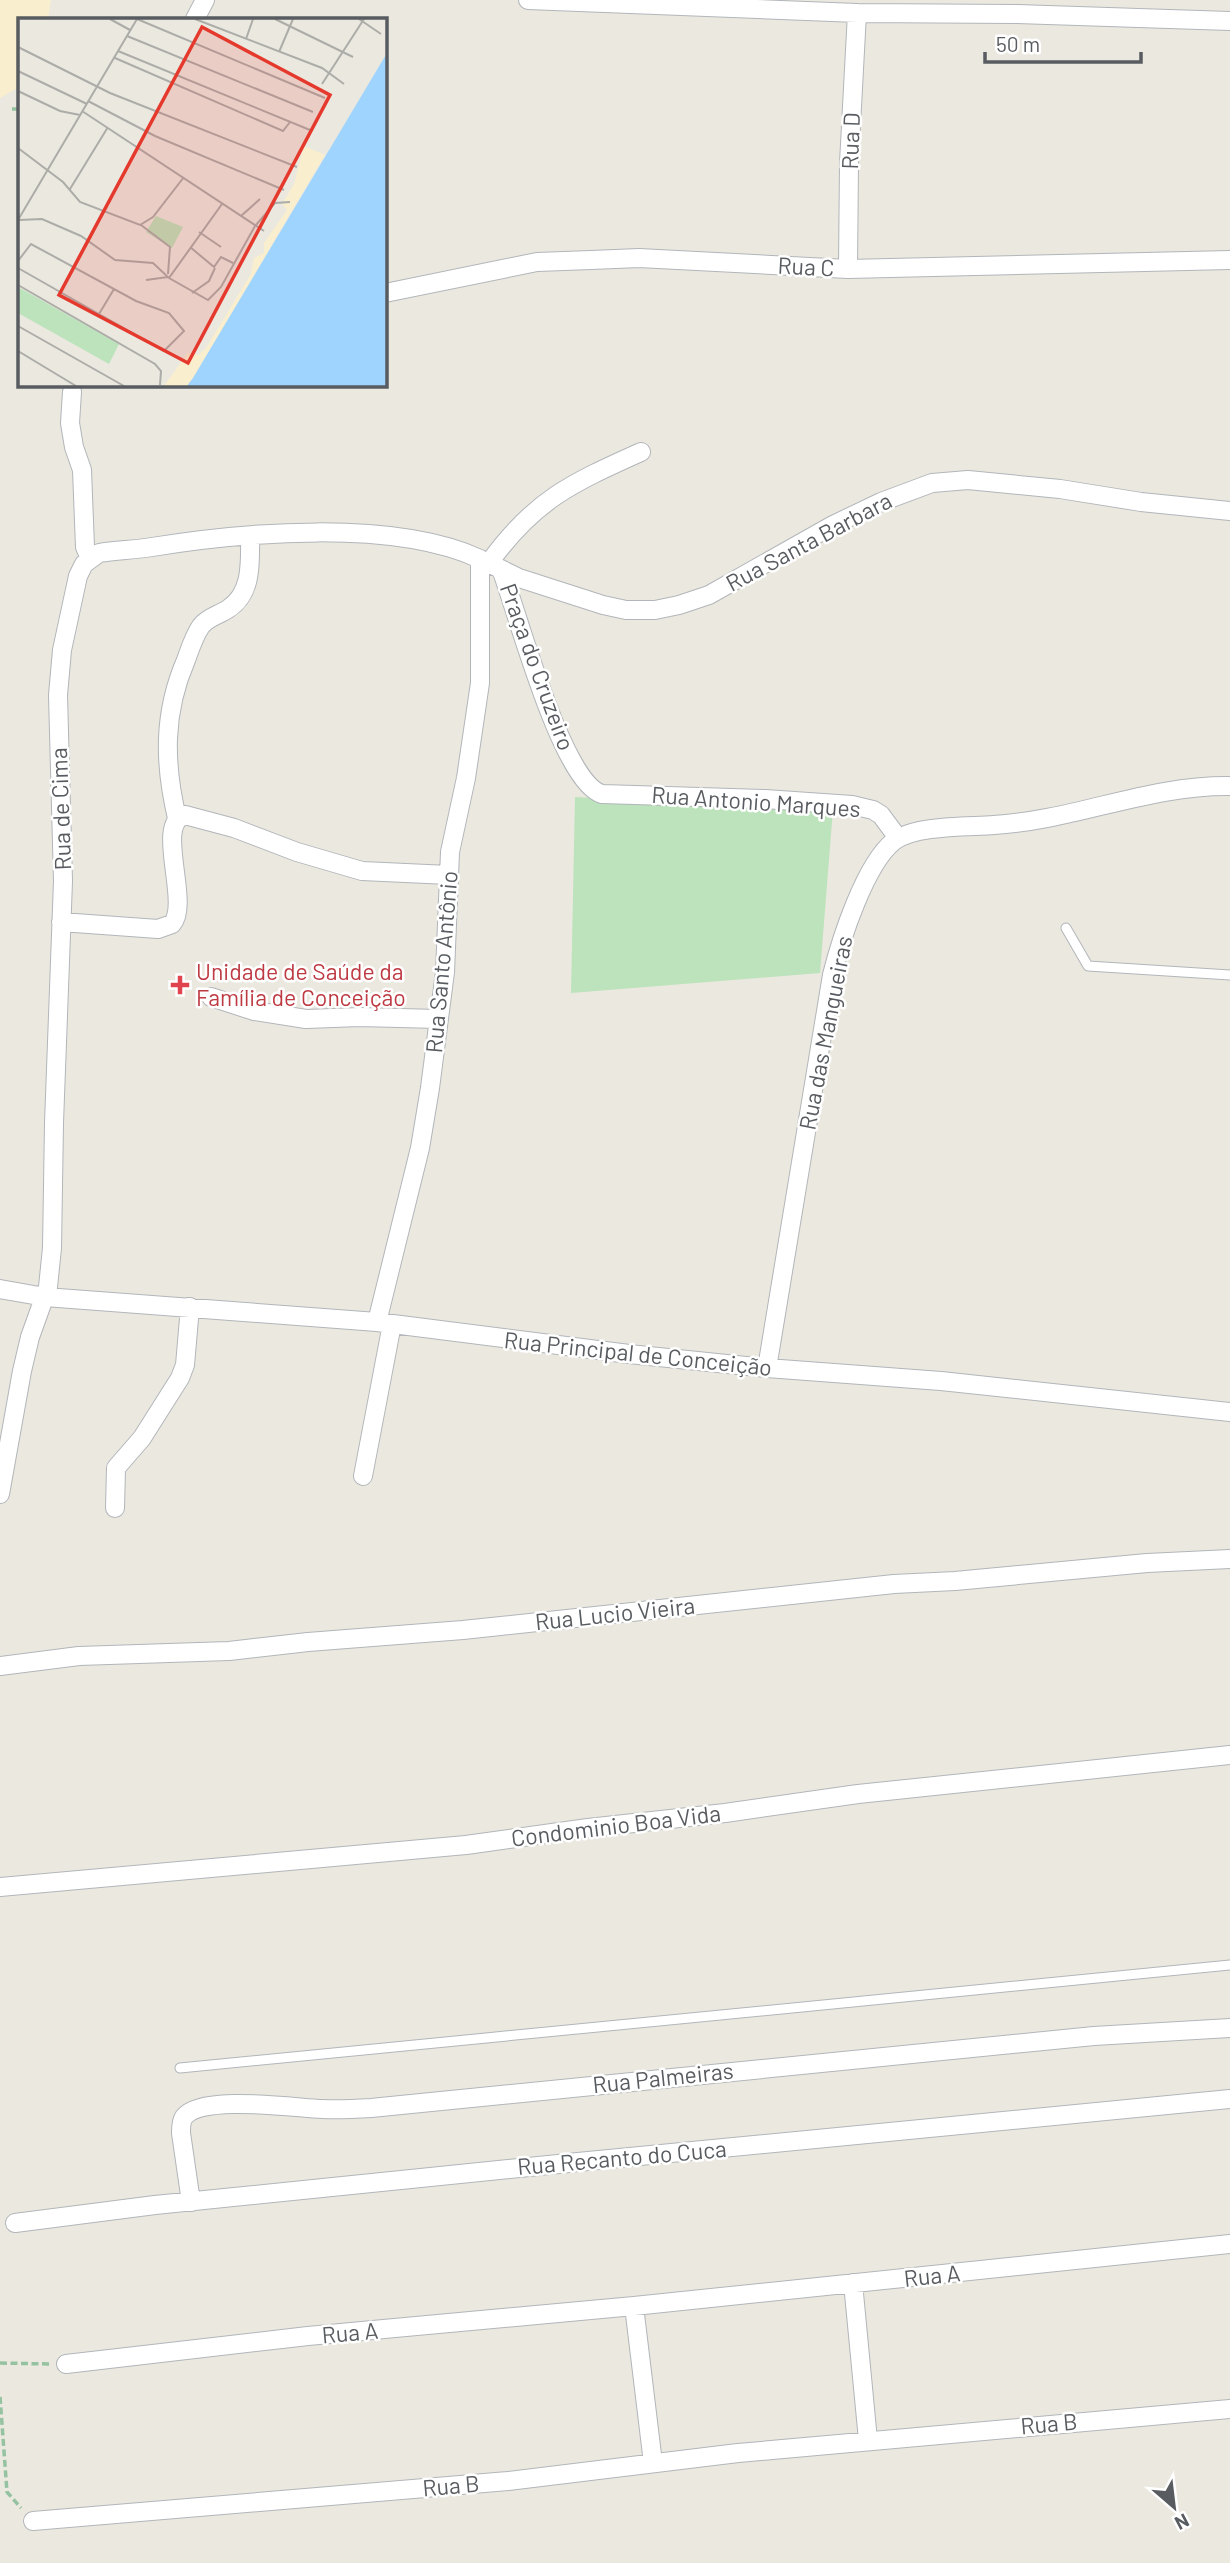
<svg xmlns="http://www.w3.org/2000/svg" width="1230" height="2563" font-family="Barlow,sans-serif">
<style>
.green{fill:#bce3bc}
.sand{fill:#f9eecd}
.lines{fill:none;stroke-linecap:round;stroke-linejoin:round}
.service-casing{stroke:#b2b6ba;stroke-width:11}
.minor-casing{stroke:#b2b6ba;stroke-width:20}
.path{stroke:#95c3a1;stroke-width:3.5;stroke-dasharray:7 3.5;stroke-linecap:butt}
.service{stroke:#fff;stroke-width:9}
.minor{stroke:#fff;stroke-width:18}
.health-dot{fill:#e0444e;stroke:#fff;stroke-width:2.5}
.labels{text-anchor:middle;stroke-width:5;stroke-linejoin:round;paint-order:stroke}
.street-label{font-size:23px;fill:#585c60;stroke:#fff}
.health-label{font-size:23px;fill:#be3a42;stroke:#fff;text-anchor:start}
.inset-road{fill:none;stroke:#acaca8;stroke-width:2}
.view{fill:#e4392c;fill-opacity:0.15;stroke:#e4392c;stroke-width:3.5}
.inset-edge{fill:none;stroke:#585c60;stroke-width:3.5}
</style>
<rect width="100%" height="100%" fill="#ebe8df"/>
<!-- green -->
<path class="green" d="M575 797 833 809 820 973 571 993Z"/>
<!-- sand -->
<path class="sand" d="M0 0H51L48 19H19V87L0 98Z"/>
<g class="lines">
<defs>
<path id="service" d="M1066 928 1088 966 1230 975
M180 2068 1230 1965"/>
<path id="minor" d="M528 0 857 13 1017 14 1230 21
M195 19 205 0
M848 269 849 163 857 13
M385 293 537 262 591 260 639 258 848 269 1230 260
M72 392 70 423 74 447 82 470 85 547 90 558
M480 559 519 578 603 605 626 610H655L679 605 709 595 833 525 881 502 932 483 968 480 1060 489 1141 502 1230 511
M489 563C534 500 572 483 641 452
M501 569C517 611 562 783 602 794L765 799 852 805 873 810 881 815 898 838
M177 818C164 763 163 713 186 660 190 649 194 636 201 626 208 617 219 615 228 609 253 593 250 561 250 536
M61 922 158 929 172 924C191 903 154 823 185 815L234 828 297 852 362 871 449 875
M211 997 254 1011 306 1019 360 1017 439 1019
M0 1289 45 1297 377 1322 629 1354 767 1368 941 1381 1230 1412
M767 1368 832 975C841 939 865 864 894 841 915 825 967 827 994 825 1076 820 1148 785 1230 786
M363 1476 392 1324
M0 1494 22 1371 30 1337 48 1287 52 1248 54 1123 63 881 58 695 62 650 78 576 84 564 99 553C116 550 134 550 152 547 245 532 393 519 480 559V683L466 778 450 852 445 972 430 1088 420 1148 377 1322
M115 1508 116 1468 142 1438 180 1378 185 1365 190 1307
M0 1666 79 1656 229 1651 308 1642 463 1630 894 1584 955 1581 1147 1563 1230 1559
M0 1887 466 1845 588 1828 725 1813 858 1794 1230 1755
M191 2202 181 2133C181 2128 181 2121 184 2117 201 2094 295 2108 322 2109 339 2110 355 2109 371 2108L1094 2036 1230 2028
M15 2223 155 2205 578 2162 1230 2099
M853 2283 868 2440
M634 2306 653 2463
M66 2364 308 2336 634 2306 1230 2244
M33 2521 508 2481 738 2453 1230 2409"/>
</defs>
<!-- service casing -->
<use href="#service" class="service-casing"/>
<!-- minor casing -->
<use href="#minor" class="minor-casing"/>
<!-- path -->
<path class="path" d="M12 109H19
M0 2363 49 2364
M0 2397 7 2492 21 2508"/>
<!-- service -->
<use href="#service" class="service"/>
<!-- minor -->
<use href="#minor" class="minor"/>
</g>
<!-- markers -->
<path class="health-dot" d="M176.5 974.5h7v7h7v7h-7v7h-7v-7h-7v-7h7z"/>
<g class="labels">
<!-- street labels -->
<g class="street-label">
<text transform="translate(851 141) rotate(-88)" y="8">Rua D</text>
<text transform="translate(806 267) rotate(3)" y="8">Rua C</text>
<text transform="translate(809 542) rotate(-28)" y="8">Rua Santa Barbara</text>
<text transform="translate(537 667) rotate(70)" y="8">Praça do Cruzeiro</text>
<text transform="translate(756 802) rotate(4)" y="8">Rua Antonio Marques</text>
<text transform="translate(61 809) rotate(-92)" y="8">Rua de Cima</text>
<text transform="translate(442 962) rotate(-85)" y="8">Rua Santo Antônio</text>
<text transform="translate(826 1033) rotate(-79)" y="8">Rua das Mangueiras</text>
<text transform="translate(638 1354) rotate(6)" y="8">Rua Principal de Conceição</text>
<text transform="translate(615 1614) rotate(-6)" y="8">Rua Lucio Vieira</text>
<text transform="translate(616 1826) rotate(-7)" y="8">Condominio Boa Vida</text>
<text transform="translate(663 2078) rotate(-6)" y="8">Rua Palmeiras</text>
<text transform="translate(622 2158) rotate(-5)" y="8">Rua Recanto do Cuca</text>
<text transform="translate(932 2276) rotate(-6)" y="8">Rua A</text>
<text transform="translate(350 2333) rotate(-5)" y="8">Rua A</text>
<text transform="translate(1049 2424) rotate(-5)" y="8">Rua B</text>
<text transform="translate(451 2486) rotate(-5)" y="8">Rua B</text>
</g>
<!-- health labels -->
<g class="health-label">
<text x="196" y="980">Unidade de Saúde da<tspan x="196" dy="26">Família de Conceição</tspan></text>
</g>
</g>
<!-- overview -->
<g transform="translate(18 18)">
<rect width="369" height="369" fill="#ebe8df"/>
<path d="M138 198 165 209 154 230 128 214ZM0 269 101 326 91 346 0 295Z" fill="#bce3bc"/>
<path d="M286 128 307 137 175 360 169 368H146L170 335 180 337 188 330 233 256 236 240 246 235V225L269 192 264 186 276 166Z" fill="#f9eecd"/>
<path d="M369 35V368H169L175 360Z" fill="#9ed4fd"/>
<path class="inset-road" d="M92 1 112 12M119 1 307 80M177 1 304 50 326 66M257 1 335 39M341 1 363 16M109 18 295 94M228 21 235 1M0 29 92 75 279 149M100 33 292 112M261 34 275 1M97 40 265 113 272 104M0 53 69 86M304 66 346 1M0 73 42 93 62 97M70 83 137 118 266 172M64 93 246 213M0 130 45 164 62 184 122 207 135 199 166 159M52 171 90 109M204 186 151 260 190 282 203 269 237 208 257 185 272 184M223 198 242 181M0 202 119 1M1 202 24 201 63 218 97 242 135 245 151 260M123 207 152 229 150 256M181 214 203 229M172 229 196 249 203 239 215 245M0 243 13 226 118 283 151 295 166 313 146 333 0 250M128 262 150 259M0 267 137 346 143 353 142 367M174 275 191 263 197 250M81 296 96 271M0 308 106 368M0 333 58 368"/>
<path class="view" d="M184 9 312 77 170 345 41 277Z"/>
<rect width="369" height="369" class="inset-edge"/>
</g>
<!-- north arrow -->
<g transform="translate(1174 2507) rotate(152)" stroke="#ffffff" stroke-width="5" paint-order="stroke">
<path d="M0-5L12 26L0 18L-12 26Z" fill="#585c60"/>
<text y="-10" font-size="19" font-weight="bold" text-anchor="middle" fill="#585c60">N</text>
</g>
<!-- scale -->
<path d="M985 52v10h156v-10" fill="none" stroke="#585c60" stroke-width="3.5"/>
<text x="996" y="52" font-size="21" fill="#585c60" stroke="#ffffff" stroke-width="5" paint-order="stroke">50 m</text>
</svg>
